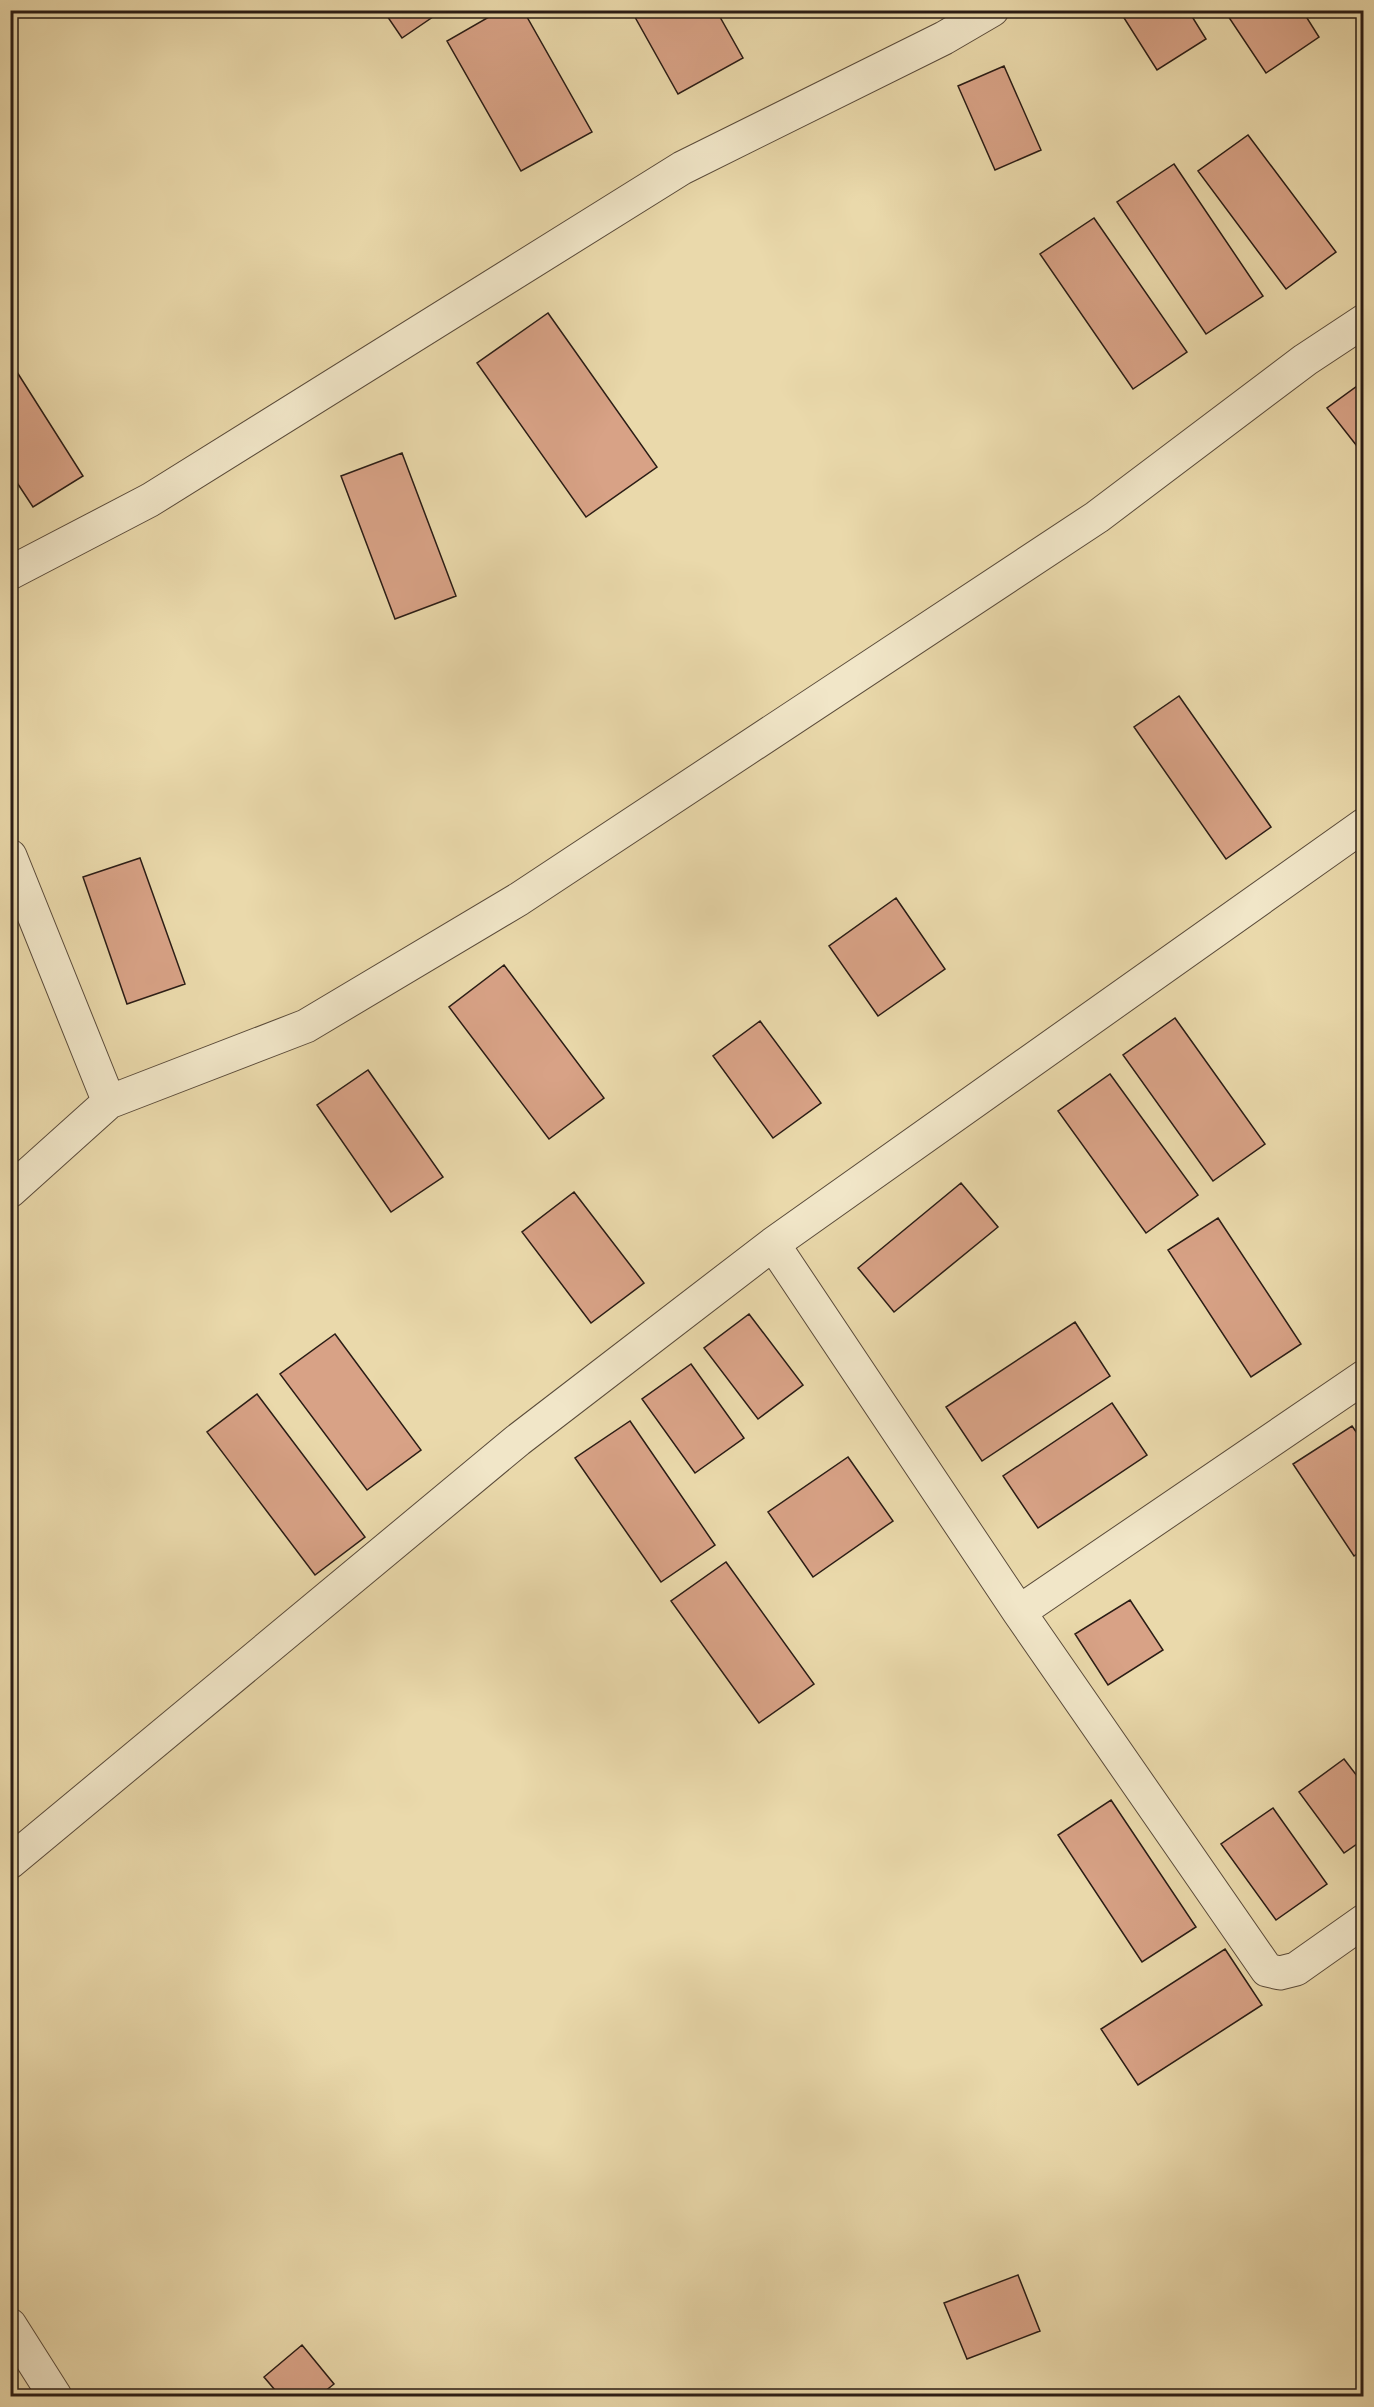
<svg xmlns="http://www.w3.org/2000/svg" width="1374" height="2407" font-family="'IM FELL Great Primer',serif">
<style>
.building{fill:#d8a286;stroke:#2a1c15;stroke-width:1.5}
.lines{fill:none;stroke-linecap:round;stroke-linejoin:round}
.minor-casing{stroke:#5a4b3a;stroke-width:35}
.minor{stroke:#f1e6c8;stroke-width:33}
</style>
<rect width="100%" height="100%" fill="#ead9ab"/>
<filter id="stains"><feTurbulence type="fractalNoise" baseFrequency=".00333" numOctaves="4"/><feColorMatrix values="0 0 0 0 .2 0 0 0 0 .09 0 0 0 0 .02 0 0 0 .5 -.17"/></filter>
<radialGradient id="worn" r=".72"><stop offset=".6" stop-color="#630" stop-opacity="0"/><stop offset="1" stop-color="#630" stop-opacity=".3"/></radialGradient>
<!-- building -->
<path class="building" d="M383 10H443L402 38Z
M501 10H523L592 132 521 171 447 41Z
M631 10H716L743 58 678 94Z
M1119 10H1188L1206 39 1157 70Z
M1224 10H1302L1319 37 1266 73Z
M1004 66 1041 150 995 170 958 86Z
M1248 135 1336 252 1286 289 1198 171Z
M1174 164 1263 296 1206 334 1117 202Z
M1094 218 1187 352 1133 389 1040 254Z
M548 313 657 467 586 517 477 363Z
M10 361 83 476 33 507 10 472Z
M1364 381V455L1327 408Z
M402 453 456 596 395 619 341 476Z
M1179 696 1271 827 1226 859 1134 727Z
M140 858 185 984 127 1004 83 877Z
M896 898 945 969 878 1016 829 946Z
M504 965 604 1098 549 1139 449 1007Z
M1175 1018 1265 1144 1213 1181 1123 1055Z
M760 1021 821 1103 773 1138 713 1056Z
M368 1070 443 1177 391 1212 317 1105Z
M1110 1074 1198 1195 1146 1233 1058 1111Z
M961 1183 998 1227 894 1312 858 1268Z
M574 1192 644 1283 591 1323 522 1232Z
M1218 1218 1301 1344 1251 1377 1168 1250Z
M749 1314 803 1385 758 1419 704 1348Z
M1075 1322 1110 1376 982 1461 946 1407Z
M335 1334 421 1450 367 1490 280 1374Z
M691 1364 744 1438 695 1473 642 1399Z
M257 1394 365 1537 315 1575 207 1432Z
M1112 1403 1147 1455 1038 1528 1003 1476Z
M630 1421 715 1545 661 1582 575 1458Z
M1352 1426 1364 1443V1549L1354 1556 1293 1464Z
M848 1457 893 1521 813 1577 768 1512Z
M726 1562 814 1684 759 1723 671 1601Z
M1130 1600 1163 1650 1108 1685 1075 1634Z
M1344 1759 1364 1785V1839L1344 1853 1299 1792Z
M1111 1800 1196 1927 1142 1962 1058 1835Z
M1273 1808 1327 1884 1276 1920 1221 1844Z
M1225 1949 1262 2005 1138 2085 1101 2029Z
M1018 2275 1040 2331 967 2359 944 2303Z
M302 2345 334 2384 319 2396H280L264 2377Z"/>
<g class="lines">
<defs>
<path id="minor" d="M10 573 150 500 682 168 944 38 992 10
M10 856 109 1102
M10 1191 109 1102 306 1026 519 899 1097 517 1305 360 1364 321
M773 1244 1019 1612 1267 1970 1280 1973 1296 1969 1364 1921
M1019 1612 1364 1377
M10 1862 518 1440 773 1244 1364 825
M10 2325 55 2396"/>
</defs>
<!-- minor casing -->
<use href="#minor" class="minor-casing"/>
<!-- minor -->
<use href="#minor" class="minor"/>
</g>
<!-- margin -->
<rect width="1374" height="2407" fill="none" stroke="#ead9ab" stroke-width="36"/>
<rect x="12" y="12" width="1350" height="2383" fill="none" stroke="#2a1c15" stroke-width="3"/>
<rect x="18" y="18" width="1338" height="2371" fill="none" stroke="#2a1c15" stroke-width="1.5"/>
<rect width="100%" height="100%" filter="url(#stains)"/>
<rect width="100%" height="100%" fill="url(#worn)"/>
</svg>
